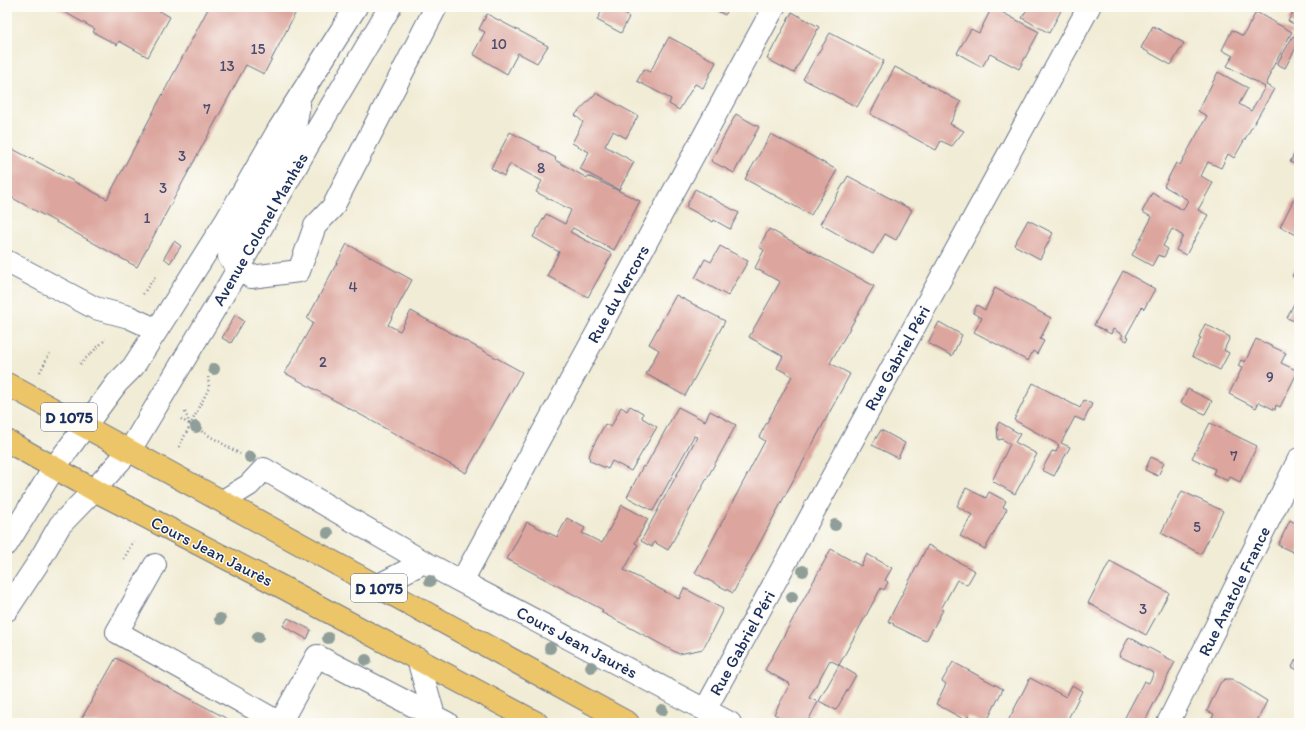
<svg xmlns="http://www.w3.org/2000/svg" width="1306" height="730" font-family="Itim,sans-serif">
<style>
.building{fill:#dca59d}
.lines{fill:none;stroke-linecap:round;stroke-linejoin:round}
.minor-casing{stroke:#667188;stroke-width:24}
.major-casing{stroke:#667188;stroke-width:24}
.path{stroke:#667188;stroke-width:2.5;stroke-dasharray:1 3;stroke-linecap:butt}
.minor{stroke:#fff;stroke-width:22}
.major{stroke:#edc569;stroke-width:22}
.tree{fill:#8f9e98}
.labels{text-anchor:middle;stroke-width:3;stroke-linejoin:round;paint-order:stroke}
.number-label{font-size:15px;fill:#4b4c6e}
.shield{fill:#fdfcf7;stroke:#5f6c8c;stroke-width:1}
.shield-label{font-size:16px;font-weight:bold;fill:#1b2f5e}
.street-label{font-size:17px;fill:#1b2f5e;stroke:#fdfcf7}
</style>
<rect width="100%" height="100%" fill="#fdfcf7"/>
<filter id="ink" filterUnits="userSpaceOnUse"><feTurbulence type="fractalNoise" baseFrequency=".025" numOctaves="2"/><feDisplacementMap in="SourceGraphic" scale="8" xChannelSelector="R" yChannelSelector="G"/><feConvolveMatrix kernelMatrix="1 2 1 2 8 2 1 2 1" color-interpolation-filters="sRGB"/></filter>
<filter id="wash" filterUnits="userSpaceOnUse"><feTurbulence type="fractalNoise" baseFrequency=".012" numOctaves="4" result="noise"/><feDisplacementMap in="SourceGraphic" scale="16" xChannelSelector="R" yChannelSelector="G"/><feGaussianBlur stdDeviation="0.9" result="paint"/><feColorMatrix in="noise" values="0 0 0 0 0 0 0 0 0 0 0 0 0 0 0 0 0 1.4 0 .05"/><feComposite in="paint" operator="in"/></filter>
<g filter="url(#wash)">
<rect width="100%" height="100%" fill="#f1ecd5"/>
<g id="blocks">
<!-- building -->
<path class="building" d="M55 7H153L170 17 148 57 119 41 117 45 93 32 95 29Z
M209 7H291L297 10 264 74 246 65 137 267 7 195V146L107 199Z
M604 7H627L623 13 629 17 621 33 597 20Z
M710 7H730L725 15Z
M992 7 1039 32 1019 69 990 54 982 67 957 53 971 29 979 33Z
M1028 7H1063L1049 33 1022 18Z
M1296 7 1299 9V27L1288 21Z
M792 12 819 27 794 73 767 59Z
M1256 12 1292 32 1269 74H1271L1266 85 1274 89 1234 158 1228 154 1221 168 1208 162 1201 176 1213 183 1198 210 1208 215 1186 255 1176 250 1183 236 1172 229 1163 246 1168 249 1164 257 1158 255 1152 266 1132 255 1152 217 1142 212 1152 193 1183 210 1188 200 1164 186 1176 163 1180 165 1207 116 1198 111 1218 72 1248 88 1239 104 1251 111 1265 87 1227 66 1233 56 1222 50 1232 30 1243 36Z
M487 14 548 46 537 63 518 53 507 74 473 54 485 32 479 29Z
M1153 26 1184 43 1171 65 1141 48Z
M830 33 884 61 857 107 803 79Z
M1293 36 1299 40V42L1285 68 1277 64Z
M669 37 716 62 703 88 695 84 679 110 669 104 671 99 637 81 644 69 650 72Z
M895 67 961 102 950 124 964 131 952 146 941 141 936 150 870 114Z
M596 93 638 116 626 138 613 131 605 146 634 162 619 190 580 169 589 152 572 143 583 122 575 115Z
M736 114 759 127 734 173 711 161Z
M510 132 539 147V149L556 158 555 160 587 178 590 177 640 201 614 250 573 228 570 232 612 254 588 297 547 276 559 252 533 237 546 214 565 224 571 210 536 192 542 181 510 164 504 176 491 168Z
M771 134 837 170 811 215 745 179Z
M1299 144V166L1290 162Z
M848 176 912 210 896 240 885 234 873 254 820 224Z
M695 189 739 213 730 229 714 220 713 222 686 207Z
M1294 199 1299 202V236L1280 227Z
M1028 220 1053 233 1040 259 1014 245Z
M769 229 874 286 830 363 850 374 733 593 695 573 765 441 759 437 792 376 777 368 783 356 749 337 780 282 755 268 764 250 759 247Z
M174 241 181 246 170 263 164 258Z
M347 244 412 280 388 325 400 331 411 311 522 372 466 473 285 373 313 323 307 319Z
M720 246 748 261 728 296 695 278 705 259 711 262Z
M1299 261V280L1292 276Z
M1123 271 1155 289 1144 309 1142 307 1126 336 1129 337 1127 341 1121 338 1123 335 1113 329 1111 334 1094 325Z
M995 288 1051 318 1040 339 1044 341 1037 354 1033 351 1028 361 974 332 982 318 973 313 977 305 985 310Z
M1299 293V323L1287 318Z
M676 295 725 321 685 396 646 374 659 350 649 344Z
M235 315 244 321 231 343 222 338Z
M939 322 962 335 952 356 928 343Z
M1205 324 1230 337 1224 350 1229 353 1220 370 1192 356 1201 338 1199 337Z
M1256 339 1286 353 1281 363 1298 371 1280 407 1276 405 1275 410 1259 402 1256 408 1229 394 1242 368 1238 366 1241 360 1245 362Z
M1033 383 1080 408 1084 400 1092 404 1084 421 1075 417 1061 443 1070 447 1054 476 1042 470 1052 451 1056 452 1059 445 1014 420Z
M1188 389 1212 401 1205 414 1181 403Z
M630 406 643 413 642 418 657 427 631 471 612 461 608 469 590 461 589 457 591 450 605 424 611 427 621 407 627 411Z
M678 407 705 421 710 411 736 425 668 550 654 542 652 547 641 541 697 437 694 436 653 511 627 497 643 466 645 467Z
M999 422 1020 434 1015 442 1037 454 1015 494 992 481 1010 444 1002 439 998 440 997 426Z
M1210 423 1257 446 1240 482 1230 477 1228 481 1213 474 1215 469 1192 458Z
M881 430 905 443 898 458 872 445Z
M1151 457 1164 463 1158 476 1145 470Z
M966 488 986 498 989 492 1006 501 1003 507 1007 509 985 549 960 536 972 515 957 506Z
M1182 491 1223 511 1201 554 1161 533Z
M622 505 648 519 635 543 638 545 624 570 679 599 684 588 723 609 703 649 679 654 601 612 603 610 507 559 527 522 557 537 567 518 585 528 582 533 602 543Z
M1290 520 1299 525V555L1278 545Z
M928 545 975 571 967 585 957 580 941 609 943 610 926 641 893 625 894 624 888 621Z
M831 549 861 566 867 554 892 568 885 580 888 582 884 590 881 588 839 665 830 660 809 698 818 702 807 723H791L774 714 790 684 765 670Z
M1110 561 1169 593 1146 635 1088 603Z
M288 618 311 630 307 639 283 626Z
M1129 637 1175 662 1144 723H1122L1144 681 1149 683 1154 673 1119 656Z
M116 658 161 683 235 723H79Z
M1296 659 1299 660V671L1292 667Z
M953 662 1003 689 986 723H982L968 716 965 720 936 704 946 684 942 681Z
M839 665 856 675 836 710 819 701Z
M1030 678 1066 697 1072 685 1082 691 1066 723H1007Z
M1225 679H1232L1267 701 1256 723H1210L1214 714 1207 711 1220 683Z"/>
</g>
</g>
<g filter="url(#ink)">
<use href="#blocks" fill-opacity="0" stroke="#667188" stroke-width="1"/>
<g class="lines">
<defs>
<path id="minor" d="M299 104 293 140 232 240 229 257 239 268 251 277 299 271 315 226 333 207 436 7
M7 264 8 262 95 308 129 317 157 330
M223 501 249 485 264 469 424 562 730 723
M7 544 54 468 117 383 133 367 157 330 226 221 279 129 356 7
M155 565 117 632 280 723 317 656 447 723
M462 581 774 7
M377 586 424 562
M7 610 38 563 60 525 94 490 130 450 227 288 307 147 390 7
M418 659 434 716
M705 710 1089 7
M1168 723 1299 459"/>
<path id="major" d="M7 384 628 723
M7 441 94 490 284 588 537 723"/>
</defs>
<!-- minor casing -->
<use href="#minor" class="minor-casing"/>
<!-- major casing -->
<use href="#major" class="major-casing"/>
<!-- path -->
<path class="path" d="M143 294 154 278 157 277
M80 364 106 339
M40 372 51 351
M185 412 190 424
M181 419 240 454
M179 447 209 388 208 375
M124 559 133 541
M7 647 13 637"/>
<!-- minor -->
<use href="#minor" class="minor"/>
<!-- major -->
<use href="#major" class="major"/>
</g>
<!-- trees -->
<g class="tree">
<circle cx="214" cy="369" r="6"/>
<circle cx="196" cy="427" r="6"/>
<circle cx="250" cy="457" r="6"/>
<circle cx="835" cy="525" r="6"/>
<circle cx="328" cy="533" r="6"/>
<circle cx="803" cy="571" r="6"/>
<circle cx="430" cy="581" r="6"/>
<circle cx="792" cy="597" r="6"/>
<circle cx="220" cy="619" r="6"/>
<circle cx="258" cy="637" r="6"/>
<circle cx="328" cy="638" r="6"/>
<circle cx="550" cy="648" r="6"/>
<circle cx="366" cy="660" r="6"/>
<circle cx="591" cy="667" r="6"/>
<circle cx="662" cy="710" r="6"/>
</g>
</g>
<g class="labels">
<!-- number labels -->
<g class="number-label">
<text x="499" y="49">10</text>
<text x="258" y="54">15</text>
<text x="227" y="71">13</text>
<text x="207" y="114">7</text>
<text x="182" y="161">3</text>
<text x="541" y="173">8</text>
<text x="163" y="193">3</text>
<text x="147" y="223">1</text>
<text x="353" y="292">4</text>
<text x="323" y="367">2</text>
<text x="1270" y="382">9</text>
<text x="1234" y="461">7</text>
<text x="1197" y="532">5</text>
<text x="1143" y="614">3</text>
</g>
<!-- shield labels -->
<g class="shield">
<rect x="41" y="403" width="56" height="28" rx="3"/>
<rect x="351" y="574" width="56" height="28" rx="3"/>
</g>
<g class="shield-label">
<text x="69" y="423">D 1075</text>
<text x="379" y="594">D 1075</text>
</g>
<!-- street labels -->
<g class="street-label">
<text transform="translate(260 229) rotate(-60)" y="6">Avenue Colonel Manhès</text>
<text transform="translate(618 294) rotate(-61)" y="6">Rue du Vercors</text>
<text transform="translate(897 358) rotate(-61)" y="6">Rue Gabriel Péri</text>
<text transform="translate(212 551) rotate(27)" y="6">Cours Jean Jaurès</text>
<text transform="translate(1234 591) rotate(-64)" y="6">Rue Anatole France</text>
<text transform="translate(577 642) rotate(28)" y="6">Cours Jean Jaurès</text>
<text transform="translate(742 643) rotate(-61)" y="6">Rue Gabriel Péri</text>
</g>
</g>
<!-- margin -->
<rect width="1306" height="730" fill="none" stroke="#fdfcf7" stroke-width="24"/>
</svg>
